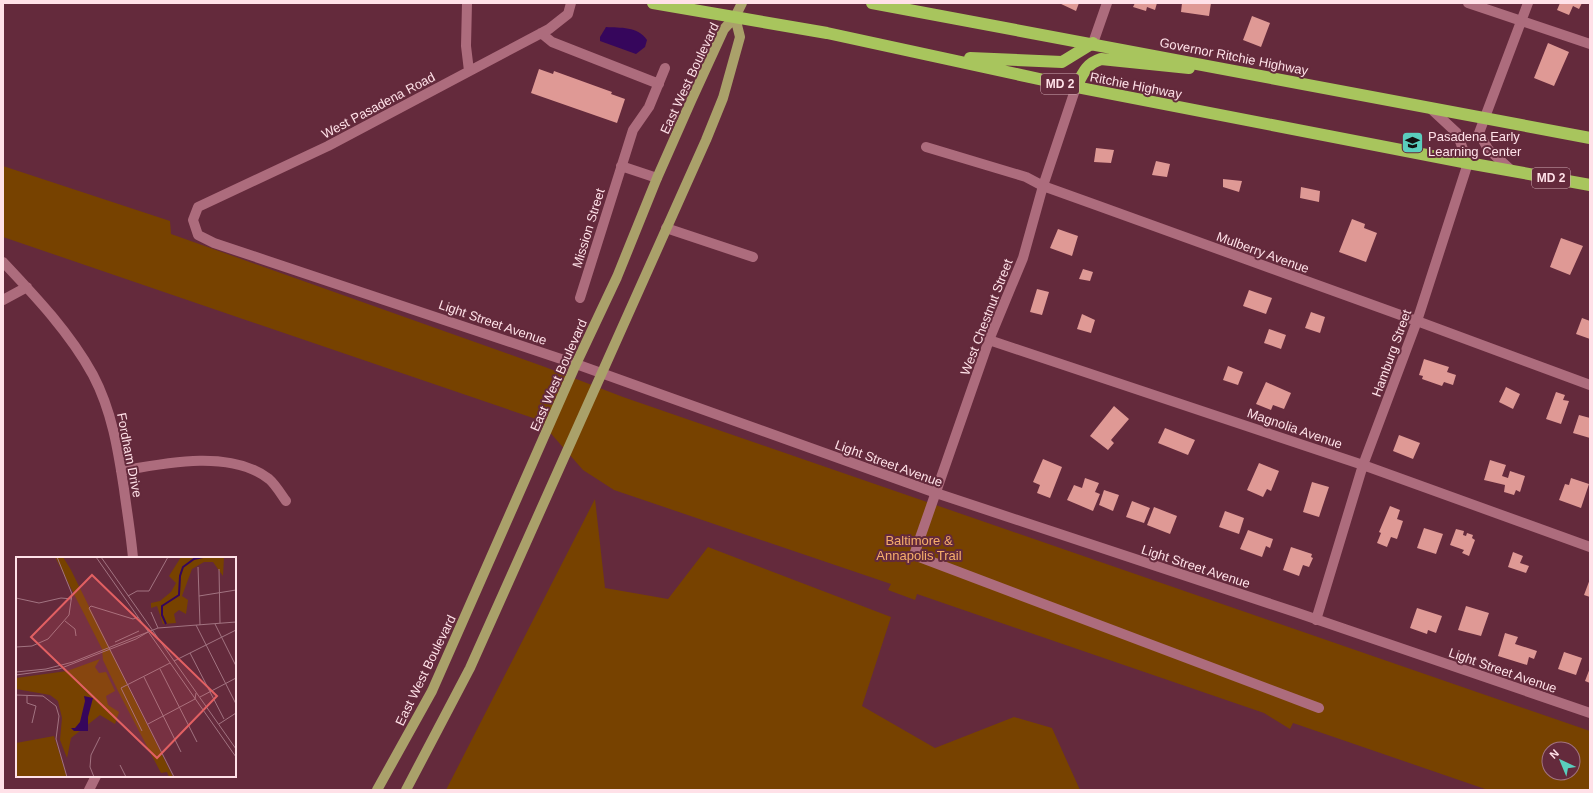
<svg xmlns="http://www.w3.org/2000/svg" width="1593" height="793" font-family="Helvetica,sans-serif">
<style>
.green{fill:#774200;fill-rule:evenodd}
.water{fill:#36065c}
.building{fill:#df9995}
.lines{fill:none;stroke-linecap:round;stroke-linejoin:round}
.minor{stroke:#ad6c7d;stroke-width:10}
.major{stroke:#aaa16a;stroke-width:10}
.highway{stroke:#a8c55d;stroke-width:12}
.labels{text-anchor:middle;stroke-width:4;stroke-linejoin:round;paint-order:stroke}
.shield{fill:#642a3c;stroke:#d0aab4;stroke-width:1}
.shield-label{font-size:12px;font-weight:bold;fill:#ffe1e8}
.street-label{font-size:13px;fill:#ffe1e8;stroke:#642a3c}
.poi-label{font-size:13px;fill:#ffe1e8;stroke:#642a3c;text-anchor:start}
.park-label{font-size:13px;fill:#f6ae6b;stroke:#642a3c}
.inset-river{fill:none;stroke:#36065c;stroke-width:2}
.inset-road{fill:none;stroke:#a27381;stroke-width:1}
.view{fill:#e26062;fill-opacity:0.15;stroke:#e26062;stroke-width:2}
.inset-edge{fill:none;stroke:#ffe1e8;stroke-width:2}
</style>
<rect width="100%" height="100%" fill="#642a3c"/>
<!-- green -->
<path class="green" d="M3 166 170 221 171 234 545 367 623 397 1590 731V790H1488L1293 723 1290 729 1264 713 917 594 915 600 888 590 891 584 614 490 583 470 539 420 3 237ZM1549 749H1573V773H1549Z
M595 499 605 588 668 599 708 547 891 617 862 706 935 748 1014 717 1052 728 1080 790H446Z"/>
<!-- water -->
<path class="water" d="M606 27C620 28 638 26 647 40L645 47 636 54 600 41V37Z"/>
<!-- building -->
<path class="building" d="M1059 3H1079L1076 11Z
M1135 3H1157L1155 10 1147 7 1146 11 1133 7Z
M1182 3H1211L1209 16 1181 12Z
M1560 3H1582L1579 9 1573 6 1569 15 1557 10Z
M1252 16 1270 23 1261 47 1243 40Z
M1548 43 1569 52 1554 86 1534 78Z
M539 69 553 74 554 71 612 92 611 94 625 99 617 123 531 93Z
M1096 148 1114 150 1111 163 1094 162Z
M1156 161 1170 164 1167 177 1152 175Z
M1223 179 1242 181 1239 192 1223 187Z
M1301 187 1320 191 1319 202 1300 198Z
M1352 219 1365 224 1364 228 1377 233 1366 262 1339 252Z
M1058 229 1078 236 1072 256 1050 248Z
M1561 238 1583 246 1570 275 1550 267Z
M1083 269 1093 272 1090 281 1079 279Z
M1037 289 1049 292 1042 315 1030 312Z
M1249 290 1272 298 1266 314 1243 306Z
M1311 312 1325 317 1320 333 1305 328Z
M1082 314 1095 320 1091 333 1077 329Z
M1582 318 1590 321V339L1576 334Z
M1269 329 1286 335 1281 349 1264 343Z
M1424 359 1449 367 1447 372 1456 375 1453 385 1444 382 1442 386 1422 379 1423 376 1419 375Z
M1228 366 1243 372 1238 385 1223 380Z
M1266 382 1291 393 1284 409 1273 405 1271 410 1256 404Z
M1506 387 1520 394 1513 409 1499 402Z
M1556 392 1565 395 1563 400 1569 401 1561 424 1546 419Z
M1114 406 1129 419 1111 440 1114 443 1108 450 1090 436Z
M1579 415 1590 418V438L1573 433Z
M1165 428 1195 440 1188 455 1158 443Z
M1399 435 1420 443 1413 459 1393 451Z
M1043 459 1062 467 1050 498 1037 493 1040 485 1033 482Z
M1490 460 1506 465 1502 476 1508 478 1510 471 1525 476 1520 492 1516 490 1514 495 1504 492 1505 485 1484 480Z
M1259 463 1279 471 1271 491 1267 489 1263 497 1247 490Z
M1085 478 1099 483 1095 492 1100 494 1093 511 1067 500 1074 485 1082 488Z
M1571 478 1589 484 1581 508 1559 500 1565 484 1569 485Z
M1312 482 1329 487 1319 517 1303 512Z
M1104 490 1119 495 1113 511 1099 505Z
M1132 501 1150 508 1144 523 1126 517Z
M1390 506 1400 510 1397 519 1403 521 1397 539 1391 537 1387 547 1377 543 1381 533 1379 532Z
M1154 507 1177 516 1170 534 1147 525Z
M1225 511 1244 518 1239 534 1219 527Z
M1424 528 1443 534 1436 554 1417 548Z
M1456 529 1464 531 1463 535 1466 536 1467 533 1473 535 1472 538 1475 540 1469 556 1462 553 1464 550 1450 545Z
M1248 530 1273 539 1270 548 1266 546 1262 557 1240 549Z
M1291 547 1312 554 1311 557 1313 558 1309 567 1303 565 1299 576 1283 570Z
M1513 552 1523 556 1520 563 1529 566 1526 573 1508 567Z
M1590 579V597L1584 595Z
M1466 606 1489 613 1481 636 1458 630Z
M1417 608 1442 616 1436 633 1428 630 1427 634 1410 628Z
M1505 633 1518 637 1515 644 1537 651 1534 659 1529 657 1527 665 1498 656Z
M1564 652 1582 658 1576 675 1558 669Z
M1590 668V683L1585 681Z"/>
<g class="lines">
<!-- minor -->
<path class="minor" d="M467 3 466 46 469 71
M571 3 568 14 549 29 328 146 198 207 193 220 198 235 214 243 576 364 936 493 1295 612 1590 713
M1468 3 1590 44
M541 33 552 42 659 84
M1093 43 1107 3
M1076 87 1043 186 1023 258 989 340 914 555 1319 708
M926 147 1026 177 1043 186 1096 205 1417 321 1590 385
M621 166 657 178
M1512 171 1488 149 1479 133 1528 3
M666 228 753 257
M3 262C36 297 70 333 93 375 112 411 118 450 124 489 127 512 131 535 133 558
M580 298 633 130 649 107 665 68
M3 300 27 287
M989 340 1363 465 1590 547
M121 471C164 463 231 449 269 479 275 484 281 494 286 501
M1316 620 1363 465 1417 321 1468 163 1457 133 1429 107
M89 790 96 776"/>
<!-- major -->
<path class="major" d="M377 790 432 691 576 364 617 277 657 178 691 101 724 29 735 17 742 3
M406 790 470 668 706 140 723 98 740 37 735 17"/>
<!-- highway -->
<path class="highway" d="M653 3 827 33 1076 87 1468 163 1590 185
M872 3 1590 138
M970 58 1062 62 1093 43
M1076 87C1083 73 1086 64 1101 59L1189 68"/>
</g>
<!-- icons -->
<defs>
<symbol id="school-square" viewBox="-11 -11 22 22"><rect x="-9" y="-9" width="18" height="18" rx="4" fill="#5acebd" stroke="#642a3c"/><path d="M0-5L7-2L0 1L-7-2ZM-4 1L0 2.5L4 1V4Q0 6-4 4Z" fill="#111"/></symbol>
</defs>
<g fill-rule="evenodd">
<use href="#school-square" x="1400" y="130" width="25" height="25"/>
</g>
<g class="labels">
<!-- shield labels -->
<g class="shield">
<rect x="1041" y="74" width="38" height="20" rx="3"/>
<rect x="1532" y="168" width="38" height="20" rx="3"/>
</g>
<g class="shield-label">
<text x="1060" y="88">MD 2</text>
<text x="1551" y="182">MD 2</text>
</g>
<!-- street labels -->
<g class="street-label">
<text transform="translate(1234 56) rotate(11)" y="5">Governor Ritchie Highway</text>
<text transform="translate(689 78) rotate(-65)" y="5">East West Boulevard</text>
<text transform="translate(1136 85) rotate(11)" y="5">Ritchie Highway</text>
<text transform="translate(378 105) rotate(-28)" y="5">West Pasadena Road</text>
<text transform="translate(588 228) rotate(-73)" y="5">Mission Street</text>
<text transform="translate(1263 252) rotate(20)" y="5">Mulberry Avenue</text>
<text transform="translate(986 317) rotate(-69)" y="5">West Chestnut Street</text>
<text transform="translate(493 322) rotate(19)" y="5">Light Street Avenue</text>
<text transform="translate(1391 353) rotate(-70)" y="5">Hamburg Street</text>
<text transform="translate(558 375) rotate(-66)" y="5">East West Boulevard</text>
<text transform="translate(1295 428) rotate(19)" y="5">Magnolia Avenue</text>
<text transform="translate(130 455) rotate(79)" y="5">Fordham Drive</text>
<text transform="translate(889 463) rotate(20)" y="5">Light Street Avenue</text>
<text transform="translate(1196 566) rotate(18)" y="5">Light Street Avenue</text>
<text transform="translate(425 670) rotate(-64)" y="5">East West Boulevard</text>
<text transform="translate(1503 670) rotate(19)" y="5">Light Street Avenue</text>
</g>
<!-- poi labels -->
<g class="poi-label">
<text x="1428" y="141">Pasadena Early<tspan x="1428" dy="15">Learning Center</tspan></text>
</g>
<!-- park labels -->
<g class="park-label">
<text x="919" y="545">Baltimore &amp;<tspan x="919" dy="15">Annapolis Trail</tspan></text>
</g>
</g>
<!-- overview -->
<g transform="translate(16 557)">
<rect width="220" height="220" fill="#642a3c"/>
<path d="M39 0H47L55 13 157 220H153L151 215 145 216 102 134 87 103 86 92ZM165 0H208L207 19 197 5H188L176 12 166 39 172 43 170 57 163 53 158 57 160 66 147 67 141 49 135 51V46L144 44 155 35 160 26 153 19ZM84 102 79 110 83 116 90 115 99 134 90 139 92 148 103 155 99 167 84 158 55 181 51 201 44 183 46 161 42 144 34 138 0 132V121L51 114ZM38 179 51 220H0V186Z" fill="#774200"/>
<path d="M68 139 77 141 72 160V174H58L55 171H59L64 165 69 144Z" fill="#36065c"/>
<path class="inset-river" d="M150 67 146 58V49L163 38 164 19 167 10 178 2 187 0"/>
<path class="inset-road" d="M80 0 220 200M85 0 220 192M182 10 184 68M203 12 204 66M112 39 121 34H133L152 0M183 39 220 33M0 41 23 46 45 41 56 42M135 55 142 71M122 60 117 62 75 49 73 51 158 220M49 64 59 72 60 79M199 67 220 109M180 68 220 147M99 85 123 74M0 90 16 89 32 82 53 58 56 37 41 0M174 96 208 162M158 104 220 73M144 112 181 185M0 115 30 112 57 105 142 71 220 65M0 118 43 112 120 82 132 75M128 120 165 195M0 138 27 139 40 149 43 159 40 182 51 220M11 139V146L20 149 16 166M184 140 220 121M132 167 179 142 180 136M203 167 220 156M126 174 105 131 154 106M104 208 110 220M78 220 74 210 75 198 84 180"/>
<path class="view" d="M76 18 201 139 141 201 15 80Z"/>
<rect width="220" height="220" class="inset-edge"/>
</g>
<!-- border -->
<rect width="1593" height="793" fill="none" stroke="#ffe1e8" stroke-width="8"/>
<!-- north arrow -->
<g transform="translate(1561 761) rotate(316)"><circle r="19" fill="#642a3c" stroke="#a27381"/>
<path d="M0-3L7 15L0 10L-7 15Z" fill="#5acebd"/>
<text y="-6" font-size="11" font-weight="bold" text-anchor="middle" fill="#ffe1e8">N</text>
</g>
</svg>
